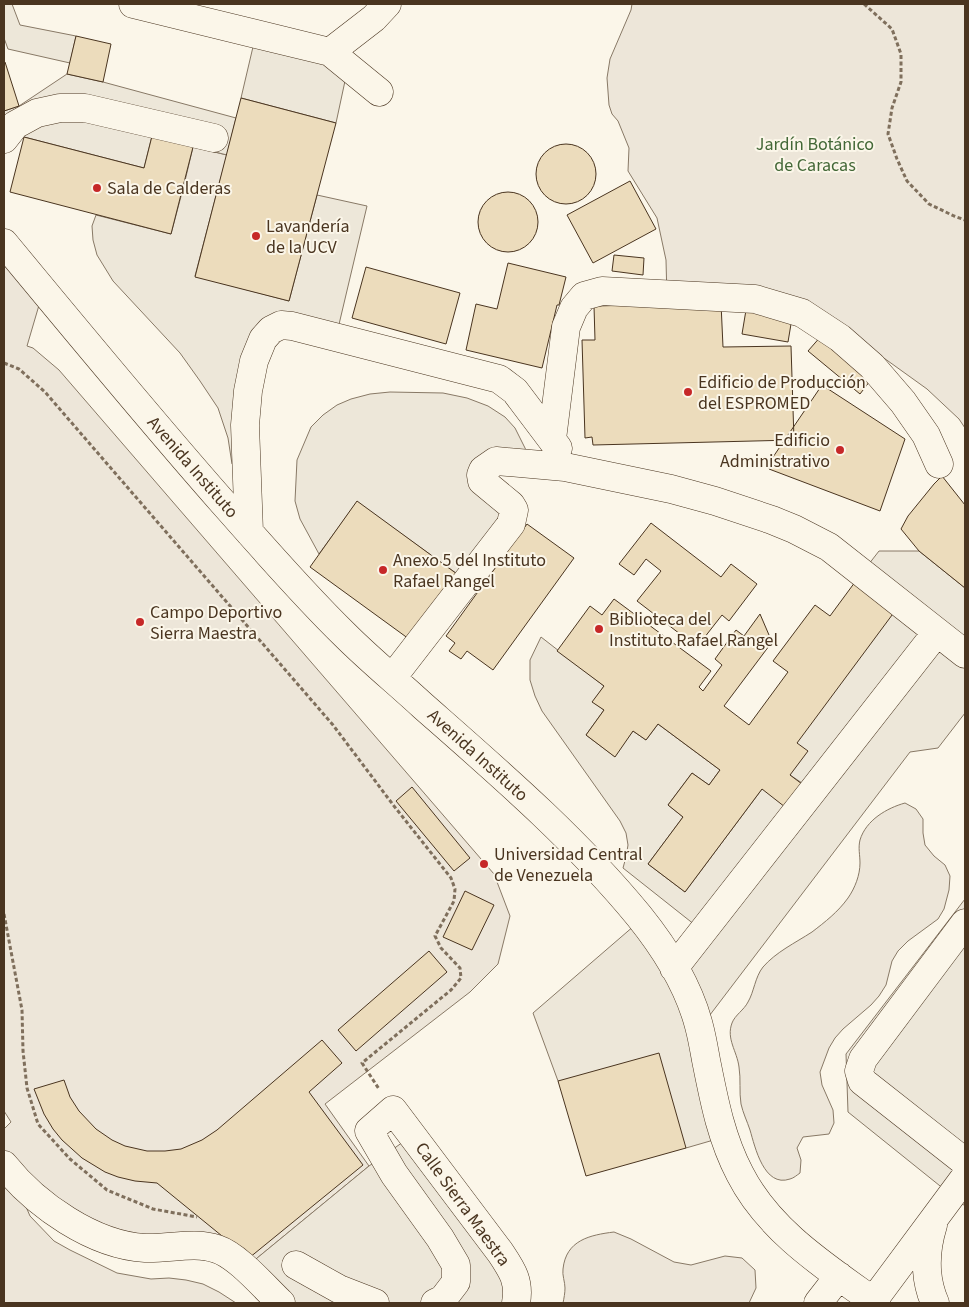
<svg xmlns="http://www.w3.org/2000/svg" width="969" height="1307" font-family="'Source Sans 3',sans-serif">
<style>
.green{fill:#ede6d9;stroke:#887966}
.parking{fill:#ede7d9;stroke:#887966}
.building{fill:#ecdcbc;stroke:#4a3520}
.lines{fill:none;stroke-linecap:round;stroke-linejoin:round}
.minor-casing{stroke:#4a3520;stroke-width:29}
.path{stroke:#7f6f5c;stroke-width:3;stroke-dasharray:4 2.5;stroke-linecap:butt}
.minor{stroke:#fbf6e9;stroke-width:28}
.poi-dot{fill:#c62828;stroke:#fbf6e9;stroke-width:2}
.labels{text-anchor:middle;stroke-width:4;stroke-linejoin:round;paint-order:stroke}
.park-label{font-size:18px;fill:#436837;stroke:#fbf6e9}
.poi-label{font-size:18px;fill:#4a3520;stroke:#fbf6e9;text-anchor:start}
.street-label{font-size:18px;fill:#4a3520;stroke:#fbf6e9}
</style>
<rect width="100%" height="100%" fill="#fbf6e9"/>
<!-- green -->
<path class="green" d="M632 4H965V428L959 419 927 389 838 325 667 299 666 260 657 218 628 171 629 148 618 121 612 114 609 105 607 78 610 59 631 10Z
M193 147 227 155 217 192 184 185Z
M4 253 47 278 27 346 33 348 59 370 494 874 510 916 498 964 470 992 325 1104 369 1166 245 1268 145 1248 14 1179 30 1216 54 1241 70 1250 117 1273 151 1279 169 1278 186 1280 203 1284 219 1292 236 1303H4V1129L11 1122 4 1111Z
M905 803 916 809 923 819V833L925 845 934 856 945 865 950 876 949 890 944 909 938 919 908 941 898 951 892 961 886 985 879 996 871 1005 843 1029 835 1038 829 1048 820 1072 822 1085 833 1110 834 1123 829 1134 803 1137 797 1148 801 1160 800 1173C797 1175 794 1178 790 1179 764 1188 755 1147 750 1130 747 1121 743 1113 741 1104 739 1092 741 1079 739 1067 737 1051 726 1039 732 1023 735 1015 744 1010 748 1002 754 992 755 977 763 967 776 952 795 943 812 932 825 922 838 912 848 898 855 888 860 875 860 863 860 855 858 848 860 840 866 820 887 808 905 803Z
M614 1232 631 1239 674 1262 691 1265 725 1256 742 1258 755 1270 756 1288 749 1303H563C564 1298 565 1293 565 1288 565 1282 562 1275 563 1269 566 1240 590 1235 614 1232Z"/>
<!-- parking -->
<path class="parking" d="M4 4H12L20 25 76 36 70 63 8 49 4 38Z
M256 34 348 67 336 123 241 98Z
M67 74 103 82 236 118 227 155 152 136 144 168 24 137 4 136V111L19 106Z
M184 185 217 192 195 276 289 301 317 195 367 206 336 337 271 330 246 464H232L228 438 218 408 200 381 180 353 113 281 97 255 93 240 92 226 96 215 171 234Z
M390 392 443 393 467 398 488 406 505 417 515 428 526 450 488 465 511 505 467 581 357 502 319 554 300 519 295 501 297 460 311 427 323 415 337 405 351 399 370 394Z
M879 551H919L965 588V713L938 748 910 752 700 1028 724 1137 686 1148 558 1081 533 1013 642 919 669 958 695 925 623 868 626 857 628 845 626 833 620 821 542 711 535 696 530 680V660L541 637 604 686 593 702 604 710 586 735 614 756 633 731 646 740 658 724 720 770 709 785 692 773 668 805 683 817 648 864 685 892 762 789 802 783 790 775 797 743 858 578Z
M965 899V1206L848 1112 846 1054Z
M413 1135 516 1303H281L245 1268 369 1166Z"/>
<!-- building -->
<path class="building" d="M76 36 111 44 103 82 67 74Z
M4 62H5L19 106 4 111Z
M241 98 336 123 289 301 195 277Z
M152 136 193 147 171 234 10 192 24 137 144 168Z
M536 174a30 30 0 1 1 60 0a30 30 0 1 1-60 0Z
M630 181 656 229 593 263 567 215Z
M478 222a30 30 0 1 1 60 0a30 30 0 1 1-60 0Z
M614 255 644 258 643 275 612 271Z
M508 263 566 277 559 305H557L542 368 466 350 476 304 497 309Z
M366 267 460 293 446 344 352 318Z
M721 303 723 347 791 346 794 440 593 445 592 437 585 438 582 340H595L594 306Z
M746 310 792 318 788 342 742 334Z
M822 335 873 377 860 394 808 351Z
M822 385 905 439 880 511 769 469 771 460Z
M942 476 965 505V588L919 551 901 529 908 516 934 484Z
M357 501 457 574 409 639 310 567Z
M651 523 721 577 731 564 757 584 729 621 722 615 697 647 637 601 661 571 646 559 634 575 619 564Z
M527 524 574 558 493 670 467 651 461 659 449 651 455 643 446 636Z
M858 578 898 607 797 743 808 751 790 775 802 784 785 807 762 789 685 892 648 864 683 817 668 805 692 773 709 785 720 770 658 724 646 740 633 731 615 757 586 735 604 710 592 702 604 686 557 651 590 606 602 615 614 599 711 671 699 687 703 691 722 665 715 659 736 630 744 636 760 614 772 642 724 706 749 725 788 672 773 661 815 605 830 616Z
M412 787 470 858 454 871 396 801Z
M465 891 494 905 472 950 443 937Z
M429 951 447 972 356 1051 338 1030Z
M322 1040 342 1063 309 1092 363 1165 249 1258 157 1183 135 1181 118 1177 105 1172 82 1158 62 1140 53 1129 44 1114 34 1089 64 1080 70 1097 79 1111 96 1129 112 1140 125 1146 147 1151H165L181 1149 202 1140 217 1130Z
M659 1053 686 1148 586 1176 558 1081Z"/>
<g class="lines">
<defs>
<path id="minor" d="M133 4 330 52 379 92
M330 52 374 18 387 4
M4 139 15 125 37 113 60 108H85L214 138
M4 243C77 331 150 420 226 506 265 550 303 594 345 635 370 660 397 682 423 706 498 772 575 838 639 916 664 947 689 987 699 1026 702 1037 704 1049 706 1060 714 1100 721 1138 740 1174 769 1231 826 1267 876 1303
M552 439 566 327 574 308 584 296 602 291 755 299 802 313 840 338 872 366 903 402 926 435 939 464
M249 532 245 425 248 391 254 361 263 339 271 330 281 325 292 326 499 379 515 391 558 448
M392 678 511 524 514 510 511 505 482 481 481 475 483 470 496 461 565 467 671 489 715 501 772 520 794 529 829 547 965 654
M965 923 863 1059 859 1071 862 1081 965 1162
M674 968 937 632
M4 1165C36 1205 93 1245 145 1248 170 1249 194 1241 217 1249 238 1256 264 1287 281 1303
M933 1225C925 1251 924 1278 935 1303
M296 1265 339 1289 375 1303
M873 1301 965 1177
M435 1303 443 1299 456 1282V1265L440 1238 394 1174 369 1131 393 1110 500 1252C512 1270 520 1281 516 1303
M818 1303 839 1276"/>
</defs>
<!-- minor casing -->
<use href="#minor" class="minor-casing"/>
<!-- path -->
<path class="path" d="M864 4 892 29 901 54V82L892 108 888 134 897 159 907 181 929 204 954 216 965 220
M4 363 19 369 45 392 333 725 394 806 451 878 455 889 454 901 435 936 441 948 460 968 461 978 451 990 362 1063 379 1089
M4 914 22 1010 23 1051 27 1088 38 1124 70 1159 107 1190 153 1209 197 1217"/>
<!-- minor -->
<use href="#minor" class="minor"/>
</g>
<!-- markers -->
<g class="poi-dot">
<circle cx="97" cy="188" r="5"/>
<circle cx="256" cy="236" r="5"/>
<circle cx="688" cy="392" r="5"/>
<circle cx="840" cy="450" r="5"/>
<circle cx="383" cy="570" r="5"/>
<circle cx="140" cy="622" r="5"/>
<circle cx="599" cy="629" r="5"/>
<circle cx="484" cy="864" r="5"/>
</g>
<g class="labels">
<!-- park labels -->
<g class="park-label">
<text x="815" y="150">Jardín Botánico<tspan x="815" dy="21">de Caracas</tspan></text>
</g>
<!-- poi labels -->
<g class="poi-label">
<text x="107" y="194">Sala de Calderas</text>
<text x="266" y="232">Lavandería<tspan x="266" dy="21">de la UCV</tspan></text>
<text x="698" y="388">Edificio de Producción<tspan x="698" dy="21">del ESPROMED</tspan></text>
<text x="830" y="446" text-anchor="end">Edificio<tspan x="830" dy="21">Administrativo</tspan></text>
<text x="393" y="566">Anexo 5 del Instituto<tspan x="393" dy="21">Rafael Rangel</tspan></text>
<text x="150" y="618">Campo Deportivo<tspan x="150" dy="21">Sierra Maestra</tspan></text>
<text x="609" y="625">Biblioteca del<tspan x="609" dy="21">Instituto Rafael Rangel</tspan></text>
<text x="494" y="860">Universidad Central<tspan x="494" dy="21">de Venezuela</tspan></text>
</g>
<!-- street labels -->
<g class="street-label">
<text transform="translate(193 467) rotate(49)" y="6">Avenida Instituto</text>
<text transform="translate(478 755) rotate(42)" y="6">Avenida Instituto</text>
<text transform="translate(463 1204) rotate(54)" y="6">Calle Sierra Maestra</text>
</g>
</g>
<!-- border -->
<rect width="969" height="1307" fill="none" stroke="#4a3520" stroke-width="10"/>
</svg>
